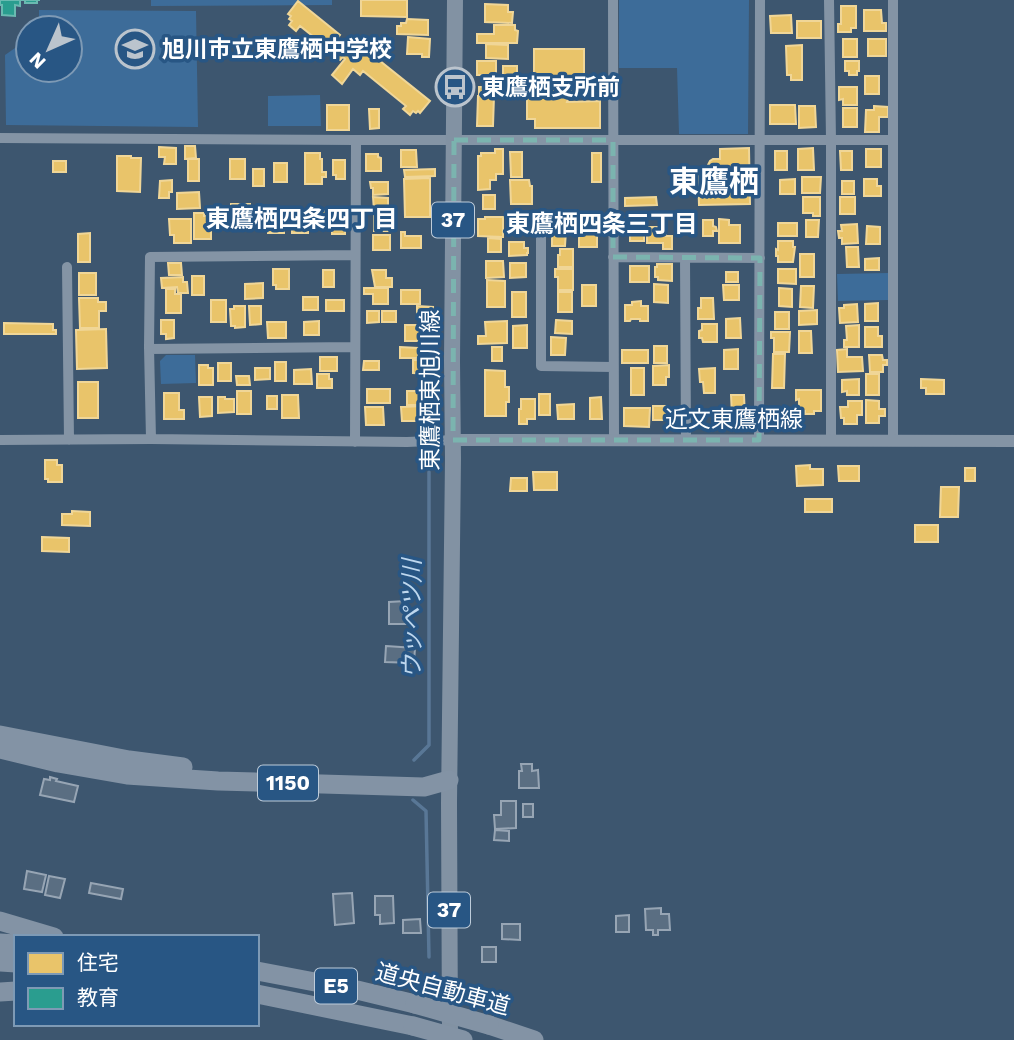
<svg xmlns="http://www.w3.org/2000/svg" width="1014" height="1040" font-family="'Work Sans','Noto Sans JP',sans-serif">
<style>
.green{fill:#3d6c99}
.homes{fill:#e9c46a;stroke:#f0d697;stroke-width:2}
.schools{fill:#2a9d8f;stroke:#6abab1;stroke-width:2}
.lines{fill:none;stroke-linecap:round;stroke-linejoin:round}
.stream{stroke:#597796;stroke-width:3.5}
.building{fill:#5a6e82;stroke:#97a5b4;stroke-width:2}
.minor{stroke:#8494a5;stroke-width:10}
.tertiary{stroke:#8494a5;stroke-width:12}
.primary{stroke:#8292a3;stroke-width:16}
.motorway{stroke:#8393a5;stroke-width:19}
.motorway-bridge{stroke:#8393a5;stroke-width:19}
.marked{fill:none;stroke:#7bb4af;stroke-width:5;stroke-dasharray:14 9;stroke-linejoin:round}
.labels{text-anchor:middle;stroke-width:7;stroke-linejoin:round;paint-order:stroke}
.shield{fill:#285684;stroke:#beccda;stroke-width:2}
.shield-label{font-size:21px;font-weight:bold;fill:#fff}
.poi-label{font-size:23px;font-weight:bold;fill:#fff;stroke:#285684;text-anchor:start}
.street-label{font-size:23px;fill:#fff;stroke:#285684}
.neighbourhood-label{font-size:24px;font-weight:bold;fill:#fff;stroke:#285684}
.water-label{font-size:24px;font-style:italic;fill:#bed7ee;stroke:#285684}
.district-label{font-size:30px;font-weight:bold;fill:#fff;stroke:#285684}
</style>
<rect width="100%" height="100%" fill="#3d566f"/>
<!-- green -->
<path class="green" d="M151 0H332V5L151 6Z
M619 0H749L748 134H679L677 68H619Z
M39 10 196 11 198 127 6 125 5 55 28 39V70H70V28H39Z
M320 95 321 126H268V96Z
M888 273V300L838 301 837 274Z
M166 355H195L196 383 161 384 160 361Z"/>
<!-- homes -->
<path class="homes" d="M361 0H407V17L361 16Z
M298 1 340 35 331 47 337 52 350 37 430 101 420 113 418 111 416 113 413 111 410 115 403 109 406 106 363 71 360 75 353 69 342 84 332 75 345 59 343 57 340 60 334 56 335 54 300 26 296 31 289 25 292 21 289 19 291 16 288 14Z
M485 4 508 5V12H513L512 23 485 22Z
M841 6H856V28H851V32H838V24H841Z
M864 10H881L882 23H886V31H864Z
M791 15 792 33H771L770 16Z
M407 19 428 20V35L397 34V26H401V23H406Z
M797 21H821V38H797Z
M494 25H515V30L518 31 517 43H477V34H494Z
M408 37 430 39 429 57H422V54H407Z
M843 39H857V57H843Z
M868 39H886V56H868Z
M486 44 508 45V59L486 58Z
M802 45V80H791V75H787L786 46Z
M534 49H584V78H534Z
M477 61H496V75H477Z
M845 61H859V71H857V75H849V71H845Z
M503 66H517V93H503Z
M865 76H879V94H865Z
M534 78H567L571 91 567 102 600 101V128H535V119H527V86H534Z
M479 87H497V94H479Z
M839 87H857V105H843V99L839 100Z
M478 96H494L493 126H477Z
M327 105H349V130H327Z
M770 105H795L796 124H770Z
M799 106H815L816 127 799 128Z
M874 106 888 107V117H879V132H865L866 110H874Z
M843 108H857V127H843Z
M369 109H379V128L370 129Z
M185 146H195L196 158 185 159Z
M159 147 176 148V164H164L165 157H159Z
M749 148 750 204 699 205 698 171 708 170V165L710 161 713 159H720V149Z
M813 148 814 170H798V149Z
M495 149H503V174H496V180H490V189L478 190V156H481V153H495Z
M866 149H881V167H866Z
M401 150H416L417 167H401Z
M775 151H787V170H775Z
M840 151H852V170H841Z
M510 152H522V177H511Z
M305 153H320V159H322V172H326V177H322V184H305Z
M592 153H601V182H592Z
M366 154H378V157L381 158V171H366Z
M117 156H131V158H141L140 192 117 191Z
M188 159H199V181H188Z
M230 159H245V179H230Z
M333 160H345V179H336V175H333Z
M53 161H66V172H53Z
M274 163H287V182H274Z
M253 169H264V186H253Z
M435 169V176L405 177 404 170Z
M802 177H821L820 193H802Z
M430 178V217H405L404 179Z
M795 179V194H780V180Z
M864 179H877V186H881V196H864Z
M172 180V192H169V198H159L160 181Z
M510 180H529L530 186H532V204H511Z
M842 181H854V194H842Z
M370 182H388V194L373 195V188H371Z
M199 192 200 208 177 209V193Z
M483 195H495V209H483Z
M373 197 388 198V211H374Z
M656 197 657 205 625 206V198Z
M803 197H820V216H813V213H803Z
M840 197H855V214H840Z
M231 204H250V217H231Z
M317 211H327V225H319V229H313V219L317 216Z
M194 213H204V216H207V222L211 221V239H194Z
M284 213V233H268V225H271V214Z
M374 214H389V231H374Z
M308 216V233H292V217Z
M332 217H345V234H332Z
M485 217H503V237L478 236V219H485Z
M511 218H530V229H526V233H512Z
M169 219H191V243H174V235H170Z
M719 219 729 220V225H740V243H719Z
M630 220H644V241H630Z
M703 220H713V226L716 227 717 231H713V236H703Z
M806 220H819L818 237H806Z
M778 223H797V236H778Z
M857 224 858 243 842 244V238H839L838 231H842L841 225Z
M867 226 880 227V244H866Z
M647 227H666V236H672V249H663V243H647Z
M584 228 597 229V247H579V235H584Z
M552 230H566L565 246H552Z
M401 232H405V236H421V248H401Z
M90 233V262H78V234Z
M373 235H390V250H373Z
M488 238 501 239V252H488Z
M778 241H793V247H795L793 262H778V256H776V249L778 250Z
M509 242H524V248H528V253H527V255L509 256Z
M846 247H858L859 267H847Z
M560 249H573V267H558V255H560Z
M800 254H814V277H800Z
M879 258V270H865V259Z
M486 261H503L504 277 486 278Z
M168 263H181L182 275H169Z
M510 263H526V277L510 278Z
M657 264H672V281L658 280V277H655V267H657Z
M630 266H649V282H630Z
M273 269H289V289H276V285H273Z
M555 269H573V290H558V277H555Z
M778 269H796V284L778 283Z
M323 270H334V287H323Z
M372 270H386V278H392V287H375Z
M726 272H738V282H726Z
M79 273H96V295H79Z
M192 276H204V295H192Z
M183 277V282H187L188 293H178L177 287 162 288 161 278Z
M487 280 505 281V307H487Z
M263 283V298L245 299V284Z
M654 284 668 285V303L654 302Z
M582 285H596V306H582Z
M723 285H739V300H724Z
M801 286H814L813 308 800 307Z
M364 288H388V304H373V294H364Z
M779 288 792 289V307L779 306Z
M166 289H175V294H181V313H166Z
M401 290H420V304H401Z
M512 292H526V317H512Z
M558 292H572V312H558Z
M303 297H318V310H303Z
M79 298H98V302H106V311H99V328H80Z
M701 298H713L714 319H698V308H701Z
M211 300H226V322H211Z
M326 300H344V311H326Z
M641 301V306H648V321H640V319H631L630 321H625V305H632V302Z
M878 303V321H865V304Z
M857 304 858 322 840 323 839 308H844V305Z
M234 306H245V327L235 328V326H231L230 309H234Z
M249 306H261V324L250 325Z
M417 306 433 307 432 318H417Z
M817 310V324L799 325V311Z
M367 311H379V322L367 323Z
M382 311H396V322H382Z
M775 312H789V329H775Z
M740 318 741 338H726V319Z
M161 320H174V338L166 339V334H161Z
M556 320 572 321V334L555 333Z
M319 321V335H304V322Z
M507 321V343L478 344V336H486L485 322Z
M267 322H286V338H268Z
M4 323 53 324V330H56V334H4Z
M702 324H717V342H703L702 338H699V331L702 330Z
M405 325H427V341H405Z
M527 325V348H513V326Z
M859 325V347H844V340H847L846 326Z
M865 327H878V336H882V347H865Z
M106 329 107 368 77 369 76 330Z
M799 331H811L812 353H799Z
M771 332H790L789 352H774V338H771Z
M551 337 566 338 565 355H551Z
M654 346H667V363H654Z
M400 347 418 348V358H400Z
M492 347H502V361H492Z
M738 349V369H724V350Z
M847 349V357H862L863 371 838 372 837 350Z
M622 350H648V363H622Z
M773 354H785L784 388H772Z
M869 355H882L883 360H887V365H883V372H870Z
M320 357H337V371H320Z
M413 360H433V374L413 373Z
M364 361H379V370H363Z
M275 362H286V381H275Z
M218 363H231V381H218Z
M199 365H208V368H213V385H199Z
M669 365V377H666V385H653V366Z
M255 368H270V379L255 380Z
M631 368H644V395H631Z
M715 368V393H704L703 382H700L699 369Z
M311 369 312 384H294V370Z
M485 370 505 371V387H509V402H506V416H485Z
M317 374H329V379H332V388H317Z
M866 374H879V395H866Z
M236 376H249L250 385H237Z
M859 379V395H847V391L842 392V380Z
M921 379 944 380V394H926V388H921Z
M78 382H98V418H78Z
M367 389H390V403H367Z
M796 390H821V411H814V414H805V411H799V399L796 400Z
M237 391H251V414H237Z
M407 391H427V405H407Z
M164 393H179V410H184V419H164Z
M539 394H550V415H539Z
M282 395H298L299 418H282Z
M731 395H744L745 418H735V416H732Z
M267 396H277V409H267Z
M199 397H212V416L200 417Z
M218 397H225V399H234V412L218 413Z
M601 397 602 419H590V398Z
M521 399H535V419H527V424H519V409H521Z
M866 400 879 401V409H885V416H879V423H866Z
M848 401H862V415H857V424H844V418H841L840 407H848Z
M574 404V419H558L557 405Z
M423 406V409H426V416H423L424 421H402L401 407Z
M653 406H667V411L672 410V417H667V420H653Z
M365 407H383L384 425H366Z
M624 408H650L649 427 624 426Z
M45 460H57V465H62V482H48V479H45Z
M810 465V469H823V485L797 486 796 466Z
M838 466H859V481H839Z
M965 468H975V481H965Z
M533 472H557V490H534Z
M511 478H527V491H510Z
M941 487H959L958 517H940Z
M805 499H832V512H805Z
M72 511 90 512V526L62 525V514H72Z
M915 525H938V542H915Z
M42 537 69 538V552L42 551Z"/>
<!-- schools -->
<path class="schools" d="M0 0H40H37V3H25V0H20V6L15 5V16L2 15V5H0Z"/>
<g class="lines">
<!-- stream -->
<path class="stream" d="M414 760 429 745V472
M413 800 426 811 429 957"/>
</g>
<!-- building -->
<path class="building" d="M406 601V624H389V602Z
M386 646 415 648 414 663 385 662Z
M521 764H532V771L538 770 539 788H519V771H522Z
M50 777 57 779 56 781 78 786 74 802 40 795 44 779 50 780Z
M501 801H516V828L495 829 494 815H501Z
M523 804H533V817H523Z
M495 830 509 831V841L494 840Z
M27 871 46 875 42 892 24 889Z
M49 876 65 879 60 898 45 895Z
M91 883 123 889 121 899 89 893Z
M352 893 354 923 335 925 333 894Z
M375 896H393L394 923 380 924V915H375Z
M661 908V914H669L670 930H658V935H653V930H646L645 909Z
M629 915V932H616V916Z
M420 919 421 933H403V920Z
M502 924H520V940L502 939Z
M482 947H496V962H482Z"/>
<g class="lines">
<!-- minor -->
<path class="minor" d="M613 0 614 440
M829 0 831 140V441
M893 0V440
M0 138 356 140H893
M613 219H541V366L613 367
M613 257 760 258
M685 258 686 440
M67 267 69 440
M149 349 354 347
M151 439 149 347 150 257 354 255
M0 440 151 439 407 442 453 440
M759 440 760 0
M355 442 356 140"/>
<!-- tertiary -->
<path class="tertiary" d="M453 440 1014 441"/>
<!-- primary -->
<path class="primary" d="M450 1040 449 803 453 459 452 361 455 0"/>
<!-- motorway -->
<path class="motorway" d="M0 735 129 760 183 767
M0 749 58 763 127 775 218 781 424 787 449 780
M0 921 54 937
M0 943 16 944
M0 962 16 963
M257 971 357 990 415 1004
M0 992 16 991
M257 994 413 1026
M489 1025 534 1040"/>
<!-- motorway-bridge -->
<path class="motorway-bridge" d="M415 1004 489 1025
M413 1026 463 1040"/>
</g>
<!-- marked area -->
<path class="marked" d="M454 140H613V257L760 258 759 440H453Z"/>
<!-- icons -->
<defs>
<symbol id="school-ring" viewBox="-11 -11 22 22"><circle r="9.5" fill="#285684" stroke="#bbc4cd" stroke-width="1.5"/><path d="M0-5L7-2L0 1L-7-2ZM-4 1L0 2.5L4 1V4Q0 6-4 4Z" fill="#bbc4cd"/></symbol>
<symbol id="bus-ring" viewBox="-11 -11 22 22"><circle r="9.5" fill="#285684" stroke="#bbc4cd" stroke-width="1.5"/><path d="M-5-6H5V4H4V6H2V4H-2V6H-4V4H-5ZM-3.5-4V0h7V-4ZM-3.5 1.2v1.5H-2V1.2ZM2 1.2v1.5H3.5V1.2Z" fill="#bbc4cd"/></symbol>
</defs>
<g fill-rule="evenodd">
<use href="#school-ring" x="113" y="27" width="44" height="44"/>
<use href="#bus-ring" x="433" y="65" width="44" height="44"/>
</g>
<g class="labels">
<!-- shield labels -->
<g class="shield">
<rect x="432" y="202.5" width="42" height="35" rx="5"/>
<rect x="258" y="765.5" width="60" height="35" rx="5"/>
<rect x="428" y="892.5" width="42" height="35" rx="5"/>
<rect x="315" y="968.5" width="42" height="35" rx="5"/>
</g>
<g class="shield-label">
<text x="453" y="227">37</text>
<text x="288" y="790">1150</text>
<text x="449" y="917">37</text>
<text x="336" y="993">E5</text>
</g>
<!-- poi labels -->
<g class="poi-label">
<text x="162" y="57">旭川市立東鷹栖中学校</text>
<text x="482" y="95">東鷹栖支所前</text>
</g>
<!-- street labels -->
<g class="street-label">
<text transform="translate(430 390) rotate(-90)" y="8">東鷹栖東旭川線</text>
<text x="734" y="427">近文東鷹栖線</text>
<text transform="translate(443 989) rotate(15)" y="8">道央自動車道</text>
</g>
<!-- neighbourhood labels -->
<g class="neighbourhood-label">
<text x="302" y="227">東鷹栖四条四丁目</text>
<text x="602" y="232">東鷹栖四条三丁目</text>
</g>
<!-- water labels -->
<g class="water-label">
<text transform="translate(412 619) rotate(-90)" y="8">ウッペツ川</text>
</g>
<!-- district labels -->
<g class="district-label">
<text x="714" y="192">東鷹栖</text>
</g>
</g>
<!-- legend -->
<rect x="14" y="935" width="245" height="91" fill="#285684" stroke="#7e9ab5" stroke-width="2"/>
<rect x="28" y="953" width="35" height="21" fill="#e9c46a" stroke="#7e9ab5" stroke-width="2"/>
<text x="77" y="970" font-size="21" fill="#ffffff">住宅</text>
<rect x="28" y="988" width="35" height="21" fill="#2a9d8f" stroke="#7e9ab5" stroke-width="2"/>
<text x="77" y="1005" font-size="21" fill="#ffffff">教育</text>
<!-- north arrow -->
<g transform="translate(49 49) rotate(225)"><circle r="33" fill="#285684" stroke="#7e9ab5" stroke-width="2"/>
<path d="M0-5L12 26L0 18L-12 26Z" fill="#bbc4cd"/>
<text y="-10" font-size="19" font-weight="bold" text-anchor="middle" fill="#ffffff">N</text>
</g>
</svg>
